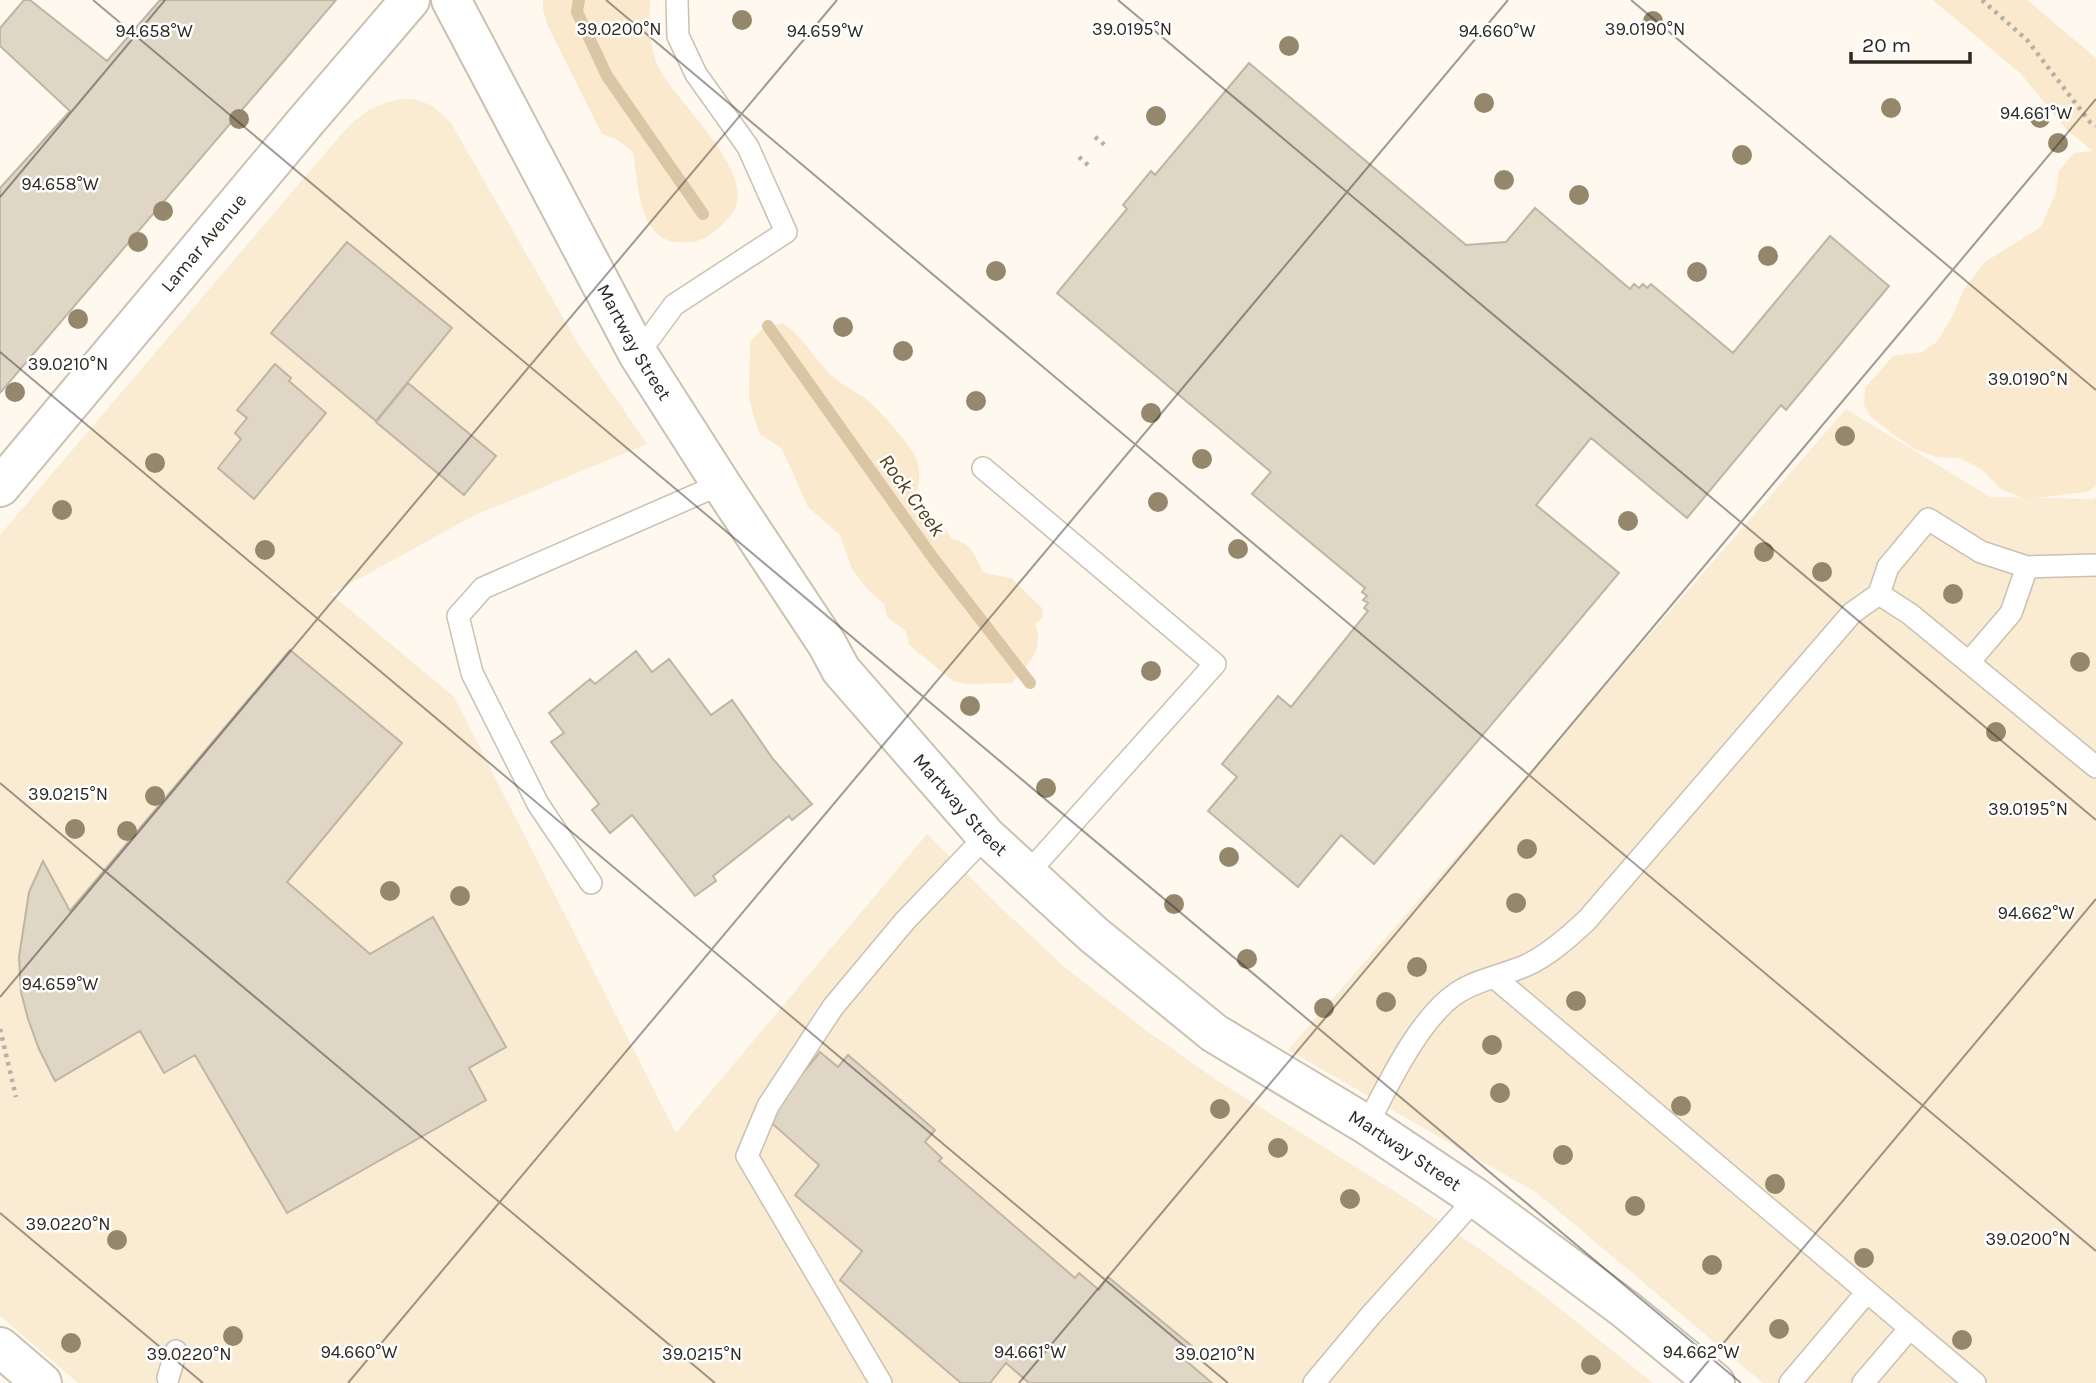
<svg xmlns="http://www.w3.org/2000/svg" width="2096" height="1383" viewBox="0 0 2096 1383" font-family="Karla,sans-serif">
	<rect width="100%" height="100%" fill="#fef8ee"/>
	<!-- built -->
	<path fill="#faebd3" d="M400,99H414L433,106L451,123L577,342L647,444L475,515L331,594L454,697L676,1133L927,834L1001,908L1068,970L1143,1028L1218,1081L1402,1196L1488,1255L1543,1295L1653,1383H78L0,1316V535L338,138L354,121L369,110L384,103Z
		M1846,409L1990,497L2093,499L2096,497V1383H1763L1537,1193L1288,1050Z"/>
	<!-- green -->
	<path fill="#fae9cc" d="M543,0H650C649,21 649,43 657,64C673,100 750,164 736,206C733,217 712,235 702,239C694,243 685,243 676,242C638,238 638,180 633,152L618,140L602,134L547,24L543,9Z
		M1933,0H2027L2096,58V486L2087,492L2025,499L2001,489L1981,469L1959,458L1936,457L1915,449L1893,434L1870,416L1864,405L1865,388L1893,356L1922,352L1937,342L1954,313L1964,289L1985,262L2041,227L2056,192L2059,171L2074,153L2093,151L2067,130L2021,74Z
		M783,323C804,338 813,357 831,375C841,385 855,391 867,400C879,410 910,444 916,458C921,470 920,484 915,495C924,512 941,520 952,539C973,543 974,557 984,573L1011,578L1042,608L1043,617L1035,624C1045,651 1028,663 1012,683L966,684L953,681L909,645L906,631L887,617L884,604L868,590L852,569L840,535L808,507L782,449L760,434L753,414L749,396L750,342L761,330Z"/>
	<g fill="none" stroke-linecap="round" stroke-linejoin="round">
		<!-- stream -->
		<path stroke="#dac6a4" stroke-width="12" d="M579,0L577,12L607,76L703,214
			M768,326L933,558L1030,683"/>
	</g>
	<!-- building -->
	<path fill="#e0d6c5" stroke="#bfb5a5" stroke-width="2" d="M24,0H30L107,61L160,0H336L0,393V188L70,111L0,46V28Z
		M1249,63L1466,245L1506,242L1535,208L1630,289L1634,284L1639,288L1643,284L1647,288L1651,284L1733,353L1830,236L1889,286L1786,410L1781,405L1687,518L1591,438L1536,505L1619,573L1374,864L1341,835L1298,887L1208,811L1237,777L1222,764L1278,696L1291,707L1368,611L1364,608L1368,603L1363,600L1367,596L1362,592L1365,588L1252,494L1271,472L1057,293L1127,209L1123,205L1151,171L1155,175Z
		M347,242L452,328L376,421L271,333Z
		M275,364L291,378L289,381L326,413L254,499L218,468L241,439L235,433L247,418L237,410Z
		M408,383L496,456L464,495L376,422Z
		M290,650L402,743L287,882L370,954L433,917L506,1047L469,1068L486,1100L287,1213L195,1055L164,1073L140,1031L55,1081L39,1049L28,1019L21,992L19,957L29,892L43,861L70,911Z
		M636,651L652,672L669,659L711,715L732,700L773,759L812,804L792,820L789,816L713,876L716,881L695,896L632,815L610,833L592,810L599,804L551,742L564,733L549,713L590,679L595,684Z
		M820,1052L838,1067L848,1055L935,1130L925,1142L942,1158L939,1161L1075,1278L1079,1273L1099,1290L1108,1277L1193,1347L1184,1359L1212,1383H1029L1006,1363L990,1383H961L840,1280L862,1251L795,1195L819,1165L766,1118Z"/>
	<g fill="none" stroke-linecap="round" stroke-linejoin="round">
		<!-- lane casing -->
		<g stroke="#cbc1b1" stroke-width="24">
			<path id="lane" d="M638,354L674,305L786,232L748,147L696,74L678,36L677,0
				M983,468L1215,664L1027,874
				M1879,594L1888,567L1928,519L1981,552L2027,567L2096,565
				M1969,662L2011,613L2027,567
				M591,883L538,804L472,673L458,616L483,588L721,484
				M1494,977L1975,1383
				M1367,1125C1388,1085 1419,1018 1457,993C1478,979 1505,975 1527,965C1549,955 1570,936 1587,920L1852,613L1879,594L1910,614L2096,767
				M168,1378L176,1351
				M881,1383L747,1156L768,1106L833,1007L904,922L986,836
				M1314,1383L1371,1315L1476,1198
				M1790,1383L1867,1292
				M1863,1383L1910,1328"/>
		</g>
		<!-- secondary casing -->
		<g stroke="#cbc1b1" stroke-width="42">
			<g id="secondary">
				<path id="s1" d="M451,0L638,354L721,484L827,644L841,670L986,836L1094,935L1214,1033L1367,1125L1476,1198L1625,1309L1715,1383"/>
				<path id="s2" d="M0,487L307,120L410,0"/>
				<path d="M0,1347L42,1383"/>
			</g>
		</g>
		<!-- path -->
		<path stroke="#b6b0a8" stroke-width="4.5" stroke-dasharray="3.5 5" stroke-linecap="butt" d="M1982,0L2027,40L2090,122L2096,126
			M1095,137L1106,146
			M1079,157L1089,166
			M0,1029L16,1097"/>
		<!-- lane -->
		<use href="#lane" stroke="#fff" stroke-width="21"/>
		<!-- secondary -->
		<use href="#secondary" stroke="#fff" stroke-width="38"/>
	</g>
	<!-- trees -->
	<g fill="#95876b">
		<circle cx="742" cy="20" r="10"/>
		<circle cx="1653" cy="21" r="10"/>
		<circle cx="1289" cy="46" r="10"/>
		<circle cx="1484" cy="103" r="10"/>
		<circle cx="1891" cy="108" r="10"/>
		<circle cx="1156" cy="116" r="10"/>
		<circle cx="2040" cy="118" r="10"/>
		<circle cx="239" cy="119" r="10"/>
		<circle cx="2058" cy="143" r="10"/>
		<circle cx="1742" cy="155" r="10"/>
		<circle cx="1504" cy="180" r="10"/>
		<circle cx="1579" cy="195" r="10"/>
		<circle cx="163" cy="211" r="10"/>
		<circle cx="138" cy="242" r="10"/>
		<circle cx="1768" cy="256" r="10"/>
		<circle cx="996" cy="271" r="10"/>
		<circle cx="1697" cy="272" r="10"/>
		<circle cx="78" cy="319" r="10"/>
		<circle cx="843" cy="327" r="10"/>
		<circle cx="903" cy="351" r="10"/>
		<circle cx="15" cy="392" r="10"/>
		<circle cx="976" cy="401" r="10"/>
		<circle cx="1151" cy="413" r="10"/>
		<circle cx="1845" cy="436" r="10"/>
		<circle cx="1202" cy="459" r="10"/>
		<circle cx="155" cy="463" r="10"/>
		<circle cx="1158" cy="502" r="10"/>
		<circle cx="62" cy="510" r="10"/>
		<circle cx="1628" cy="521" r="10"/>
		<circle cx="1238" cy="549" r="10"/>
		<circle cx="265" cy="550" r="10"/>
		<circle cx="1764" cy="552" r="10"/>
		<circle cx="1822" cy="572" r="10"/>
		<circle cx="1953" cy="594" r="10"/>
		<circle cx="2080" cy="662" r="10"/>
		<circle cx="1151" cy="671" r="10"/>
		<circle cx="970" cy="706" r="10"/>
		<circle cx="1996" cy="732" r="10"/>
		<circle cx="1046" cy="788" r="10"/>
		<circle cx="155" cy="796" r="10"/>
		<circle cx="75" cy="829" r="10"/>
		<circle cx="127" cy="831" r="10"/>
		<circle cx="1527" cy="849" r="10"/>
		<circle cx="1229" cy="857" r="10"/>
		<circle cx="390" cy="891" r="10"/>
		<circle cx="460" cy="896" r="10"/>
		<circle cx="1516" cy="903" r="10"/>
		<circle cx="1174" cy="904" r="10"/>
		<circle cx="1247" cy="959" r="10"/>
		<circle cx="1417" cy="967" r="10"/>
		<circle cx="1576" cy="1001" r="10"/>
		<circle cx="1386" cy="1002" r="10"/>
		<circle cx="1324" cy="1008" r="10"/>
		<circle cx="1492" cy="1045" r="10"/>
		<circle cx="1500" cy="1093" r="10"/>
		<circle cx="1681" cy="1106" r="10"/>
		<circle cx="1220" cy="1109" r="10"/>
		<circle cx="1278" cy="1148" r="10"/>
		<circle cx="1563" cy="1155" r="10"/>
		<circle cx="1775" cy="1184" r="10"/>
		<circle cx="1350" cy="1199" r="10"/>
		<circle cx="1635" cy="1206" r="10"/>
		<circle cx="117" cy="1240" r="10"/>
		<circle cx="1864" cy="1258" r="10"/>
		<circle cx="1712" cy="1265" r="10"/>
		<circle cx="1779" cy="1329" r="10"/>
		<circle cx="233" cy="1336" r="10"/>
		<circle cx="1962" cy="1340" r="10"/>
		<circle cx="71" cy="1343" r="10"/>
		<circle cx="1591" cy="1365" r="10"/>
	</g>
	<!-- ticks -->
	<path fill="none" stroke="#2d2923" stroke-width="2" stroke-opacity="0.45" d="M93,0L1741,1383M606,0L2096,1251M1118,0L2096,820M1631,0L2096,390M0,197L165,0M0,352L1228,1383M0,783L715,1383M0,997L837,0M0,1213L203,1383M348,1383L1508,0M1019,1383L2096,99M1690,1383L2096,899"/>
	<g text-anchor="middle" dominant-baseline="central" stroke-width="5" stroke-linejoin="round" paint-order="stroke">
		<!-- street labels -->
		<g font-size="19" fill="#2d2923" stroke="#fff">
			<text stroke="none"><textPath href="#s2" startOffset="318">Lamar Avenue</textPath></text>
			<text stroke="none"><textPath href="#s1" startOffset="388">Martway Street</textPath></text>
			<text stroke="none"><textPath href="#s1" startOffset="956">Martway Street</textPath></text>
			<text stroke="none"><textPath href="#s1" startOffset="1522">Martway Street</textPath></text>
		</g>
		<!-- water labels -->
		<g font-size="21" font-style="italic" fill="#523c12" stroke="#fff">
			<text transform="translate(912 495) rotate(54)">Rock Creek</text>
		</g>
	</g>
	<g font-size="18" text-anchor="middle" fill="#2d2923" stroke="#fff" stroke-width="5" stroke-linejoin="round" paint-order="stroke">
		<text x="619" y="35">39.0200°N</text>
		<text x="1132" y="35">39.0195°N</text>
		<text x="1645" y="35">39.0190°N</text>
		<text x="154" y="37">94.658°W</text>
		<text x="825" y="37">94.659°W</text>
		<text x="1497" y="37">94.660°W</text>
		<text x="2036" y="119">94.661°W</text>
		<text x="60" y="190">94.658°W</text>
		<text x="68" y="370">39.0210°N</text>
		<text x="2028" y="385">39.0190°N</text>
		<text x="68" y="800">39.0215°N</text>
		<text x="2028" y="815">39.0195°N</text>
		<text x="2036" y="919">94.662°W</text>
		<text x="60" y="990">94.659°W</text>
		<text x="68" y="1230">39.0220°N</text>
		<text x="2028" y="1245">39.0200°N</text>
		<text x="359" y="1358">94.660°W</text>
		<text x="1030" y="1358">94.661°W</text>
		<text x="1701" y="1358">94.662°W</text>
		<text x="189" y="1360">39.0220°N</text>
		<text x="702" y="1360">39.0215°N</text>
		<text x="1215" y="1360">39.0210°N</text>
	</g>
	<!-- scale -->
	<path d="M1851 52v10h119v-10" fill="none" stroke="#2d2923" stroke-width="3.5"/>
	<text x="1862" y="52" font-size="21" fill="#2d2923" stroke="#ffffff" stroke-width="5" paint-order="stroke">20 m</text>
</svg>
